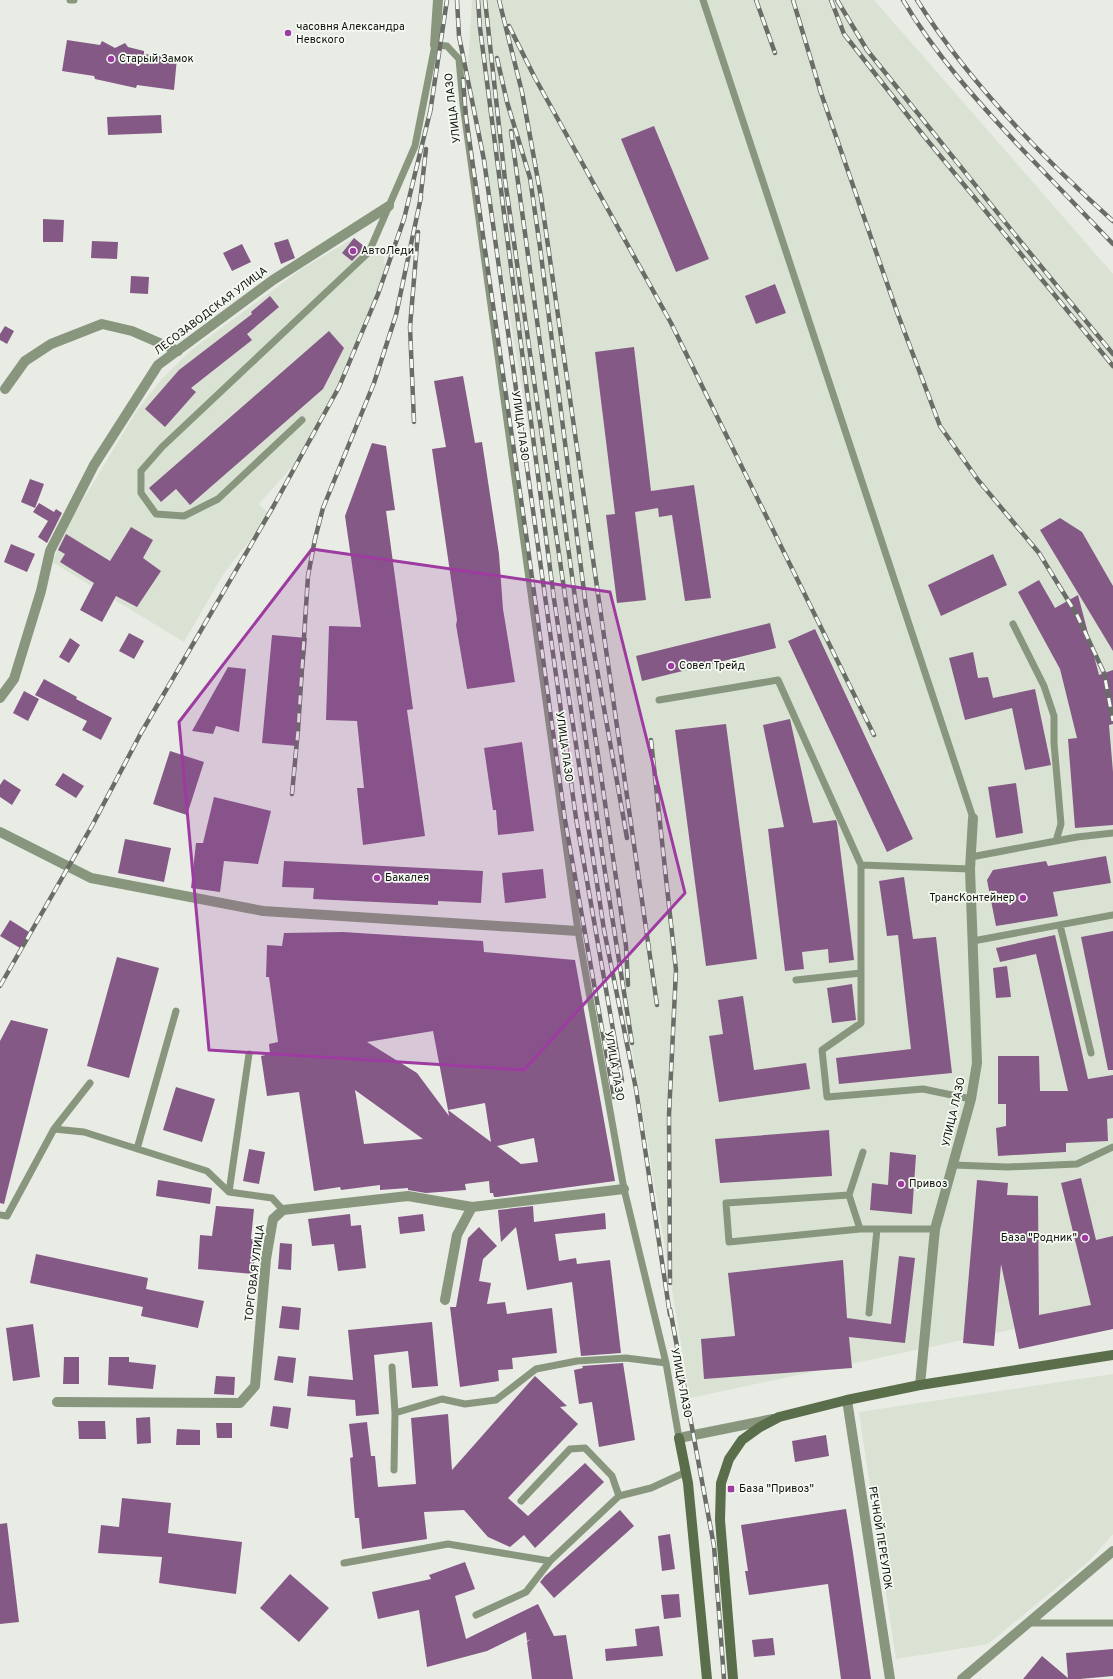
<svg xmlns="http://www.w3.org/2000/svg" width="1113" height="1679" viewBox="0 0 1113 1679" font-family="Overpass,sans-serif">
	<rect width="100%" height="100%" fill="#e8ece5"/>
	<!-- built -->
	<path fill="#dae2d4" d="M472,0H874L1113,274V1308L690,1398L468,65Z
		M354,238L366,247L385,258L383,263L386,264L367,318L316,436L305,452L259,504L270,515L224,573L184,642L52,562L68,525L136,412L160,381L190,351L303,268Z
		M1113,1374V1534L1089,1561L988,1644L896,1659L859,1412Z"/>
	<!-- building -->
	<path fill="#845985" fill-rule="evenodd" d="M67,40L100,45L102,41L115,48L125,43L128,47L144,51V54L177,58L174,90L137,85L136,88L95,79L94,76L62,71Z
		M161,115L162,133L108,135L107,117Z
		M654,126L709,259L676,272L621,139Z
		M43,219L64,220L63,242H43Z
		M354,238L365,247L352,261L342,253Z
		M288,239L295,258L281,264L274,243Z
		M92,241L118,242L117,259L91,258Z
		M242,244L251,262L232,271L223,253Z
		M131,276L149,277L148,294L130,293Z
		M775,284L786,313L756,324L745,296Z
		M270,296L279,307L247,334L252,340L191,388L196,392L165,427L145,409L179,370L252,314L251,312Z
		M5,326L14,331L7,344L0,340V334Z
		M329,331L344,348L323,389L190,505L176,489L161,502L149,488Z
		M634,347L651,491L694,485L711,598L685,601L672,515L659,517L658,508L635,512L646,600L617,603L606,515L615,514L595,352Z
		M463,376L475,443L482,442L499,554L503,609L515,682L467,689L456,625L457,620L432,449L446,447L434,381Z
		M372,443L386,446L395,510L386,511L413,709L407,710L425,836L363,845L357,788H364L357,721L326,720L329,626L361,627L345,516Z
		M30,479L44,484L35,508L21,502Z
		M39,503L54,512L56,509L62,513L47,543L38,537L48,521L33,512Z
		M1060,518L1082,532L1113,586V651L1040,530Z
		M131,527L153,540L143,558L161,571L137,607L116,596L102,622L80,610L94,583L60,562L65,554L58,550L66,534L110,561Z
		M11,544L35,554L27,572L4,562Z
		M993,554L1007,585L941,616L928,585Z
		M1039,580L1055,608L1078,595L1099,675L1113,670V724L1109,725L1113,772V825L1075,828L1068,739L1077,738L1060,669L1018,592Z
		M770,623L776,648L642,681L636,656Z
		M815,629L913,839L887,852L788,641Z
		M129,633L144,641L134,659L119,651Z
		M272,635L307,638L297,746L262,743Z
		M70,638L80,645L69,663L59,657Z
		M973,652L978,678L988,677L993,698L1035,689L1051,765L1025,770L1012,708L965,720L949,658Z
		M228,667L246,669L239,732L216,726L213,734L192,731Z
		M44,679L77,697L76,699L112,718L101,740L82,730L87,721L35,695Z
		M24,691L39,699L28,721L13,713Z
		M790,719L813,823L836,820L837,823L854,960L829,963L828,949L802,952L804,969L785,971L768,829L784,827L763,725Z
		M726,724L757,959L706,966L675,730Z
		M522,742L534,831L498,835L496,810H493L484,748Z
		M170,751L204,762L187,815L153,804Z
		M63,773L84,786L76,798L55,785Z
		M4,779L21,790L12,805L0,797V785Z
		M1016,783L1023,833L996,838L988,787Z
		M214,797L271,811L258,864L224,861L220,892L191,888L196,843H203Z
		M125,839L171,848L164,882L118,873Z
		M1106,856L1111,883L1053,892L1058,916L996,926L987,880L993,870L1046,861L1048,866Z
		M284,861L483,871L481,903L438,901V905L313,899L314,888L282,887Z
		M543,869L546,898L505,903L502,873Z
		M904,877L913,939L936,937L952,1073L839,1084L836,1058L911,1049L898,935L887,936L879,881Z
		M10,920L29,932L20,948L0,936Z
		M1113,931V1070H1108L1081,937Z
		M343,932L483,941L484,952L575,960L615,1181L497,1197H494L493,1193H490L489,1181L465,1184L466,1190L426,1193L408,1190V1188L380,1190V1185L341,1190L340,1187L314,1191L299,1092L267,1096L261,1056L270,1054L269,1044L278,1042L269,977H266L267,945L282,946L284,933ZM433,1031L448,1110L485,1103L491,1142L448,1110L449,1116L417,1073L367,1042ZM355,1090L423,1139L364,1144ZM534,1138L538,1162L521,1164L497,1146Z
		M1055,935L1088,1079L1113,1075V1118L1107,1119L1108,1141L1066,1143V1152L998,1156L996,1128L1006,1126V1104H998V1056H1039L1040,1091H1068L1036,954L1000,962L996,948Z
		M117,957L159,968L129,1078L87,1066Z
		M1007,966L1011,997L996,998L993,968Z
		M852,984L856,1020L832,1023L827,988Z
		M743,996L754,1070L806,1063L810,1089L719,1102L709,1036L723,1034L718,1000Z
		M11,1020L48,1029L4,1204L0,1203V1041Z
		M176,1087L215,1099L202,1142L163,1130Z
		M829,1130L832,1176L720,1183L715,1139Z
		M249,1149L265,1152L259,1184L243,1181Z
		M890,1152L916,1155L912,1214L870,1210L872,1183L888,1185Z
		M1081,1178L1096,1240L1113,1236V1329L1019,1349L1001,1264L994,1346L963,1343L977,1180L1008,1183L1007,1195L1038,1196L1039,1315L1091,1305L1061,1183Z
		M158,1180L212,1188L210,1204L156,1196Z
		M216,1206L254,1209L251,1239L256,1240L253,1274L198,1269L200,1235L212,1236Z
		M533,1206L534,1222L605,1213L606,1229L555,1234L559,1261L576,1258L577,1264L610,1260L621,1353L581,1356L572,1282L527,1290L516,1227L501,1242L498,1210Z
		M350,1214L351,1226L361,1225L366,1268L338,1271L334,1244L312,1246L308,1219Z
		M423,1214L425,1231L400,1234L398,1217Z
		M479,1227L497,1246L483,1259L479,1281L491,1283L487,1304L505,1302L507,1314L552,1308L557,1353L512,1358L513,1369L498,1370L499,1381L460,1387L450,1307H456L468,1238Z
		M280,1243L292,1244L291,1270L278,1269Z
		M36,1254L148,1278L146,1289L204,1301L198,1328L141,1316L143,1307L30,1283Z
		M899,1256L915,1258L905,1343L849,1337L852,1368L704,1379L701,1339L735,1336L728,1273L843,1260L847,1318L891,1324Z
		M282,1306L301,1308L299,1330L279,1328Z
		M432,1322L438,1386L412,1388L408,1351L374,1355L379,1414L356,1416L355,1400L307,1396L309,1376L353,1380L348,1330Z
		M33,1324L40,1377L13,1381L6,1328Z
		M278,1356L296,1358L293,1383L274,1380Z
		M64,1357H79V1384H63Z
		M109,1357H129V1362L156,1365L153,1389L108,1385Z
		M623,1363L635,1440L599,1447L592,1402L579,1404L574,1370L583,1368L582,1366Z
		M216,1376L235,1377L234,1395L214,1394Z
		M535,1376L567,1406L560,1407L578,1424L508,1498L528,1516L585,1463L604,1482L535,1548L524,1535L510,1547L488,1537L464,1510L424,1512L427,1539L362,1549L359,1518H355L350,1458L353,1457L349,1424L367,1422L371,1456H375L378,1487L416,1484L411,1418L448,1414L452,1470Z
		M273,1406L291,1408L288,1429L270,1426Z
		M150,1417L151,1443L137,1444L136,1418Z
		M78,1421H105L106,1439H79Z
		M216,1423H232V1438H217Z
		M177,1429L200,1430V1445H176Z
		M826,1435L829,1456L795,1462L792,1441Z
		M122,1498L171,1503L168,1533L242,1542L236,1594L159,1583L162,1557L98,1553L101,1525L119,1527Z
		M846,1509L853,1553L871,1679H841L828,1584L749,1595L745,1571H748L741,1525Z
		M620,1510L634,1526L554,1598L540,1582L545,1576Z
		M7,1523L19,1622L0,1624V1524Z
		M670,1534L675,1569L662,1571L658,1536Z
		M465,1562L475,1589L455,1596L466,1639L538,1604L554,1636L566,1635L573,1679H532L527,1642L531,1639L527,1641L526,1632L487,1651L427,1667L419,1610L378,1619L372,1592L431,1579L429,1575Z
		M290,1574L329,1608L299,1642L260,1608Z
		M679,1594L681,1617L664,1619L661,1595Z
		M659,1626L663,1656L606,1661L605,1649L637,1646L635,1629Z
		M773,1638L775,1655L754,1657L752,1640Z
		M1113,1649V1676L1080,1679H1023L1042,1656L1068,1678L1066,1653Z"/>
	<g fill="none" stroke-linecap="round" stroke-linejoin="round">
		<!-- service -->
		<path stroke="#89967e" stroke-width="7" d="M70,0H74
			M703,0L973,818
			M302,420L218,499L184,516L156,514L141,493V471L162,447L369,252L415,146L435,45L447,46L459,59L463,104L578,931L624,1189L666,1363L679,1438
			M1013,624L1044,686L1054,716V743L1061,824L1056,841
			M659,700L778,680L861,865
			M971,857L1077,837L1113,833
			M970,869L861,865V1023L822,1050L827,1097L923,1089L971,1099
			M1060,925L1091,1053
			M973,941L1113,915
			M796,980L861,973
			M54,1129L90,1083
			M137,1149L176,1011
			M953,1165L1008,1167L1077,1164L1113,1147
			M229,1192L249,1054
			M849,1195L863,1152
			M0,1215L7,1216L54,1129L84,1132L207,1171L229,1192L272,1198L283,1210
			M860,1229L849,1195L726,1203L729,1242L860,1229H935
			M869,1313L877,1229
			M392,1367L395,1413
			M394,1470L395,1413L442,1399L465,1404L496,1400L536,1369L577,1361L626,1358L666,1363
			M521,1501L570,1449L585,1448L612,1476L619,1496
			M344,1563L448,1544L550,1561
			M476,1615L526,1592L550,1561L619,1496L651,1488L686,1472
			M1029,1623H1113"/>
		<!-- minor -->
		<path stroke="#89967e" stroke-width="10" d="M435,45L438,0
			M5,389L25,361L51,344L102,324L132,331L178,351
			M0,698L14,679L41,591L50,551L94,465L158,365L273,280L389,206
			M0,832L91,878L263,911L578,931
			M445,1300L457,1235L472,1207
			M920,1385L935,1229L971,1099L977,1063L970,869L973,818
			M847,1400L890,1679
			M57,1402L240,1403L255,1386L266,1259L273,1219L283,1210L408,1196L472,1207L624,1189
			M962,1679L1113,1551"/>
		<!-- tertiary -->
		<path stroke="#89967e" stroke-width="10" d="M679,1438L773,1419"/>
		<!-- secondary -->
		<path stroke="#5b6e4b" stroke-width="10" d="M679,1438L688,1483L707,1679
			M733,1679L720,1520L721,1483L729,1459L742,1440L760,1427L779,1417L847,1400L920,1385L1113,1355"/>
		<!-- rail casing -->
		<g stroke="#6a6c68" stroke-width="4.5">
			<path id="rail" d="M457,0L459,36L484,160L576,818L622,1081
				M478,0L480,28L554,599L604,930L636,1089L670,1315
				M485,0L505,180L603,859L632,1043
				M499,0L522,92L541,197L657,1005
				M756,0L775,53
				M793,0L821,93L858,200L897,312L940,426L978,480L1039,553L1077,615L1104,673L1113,721
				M831,0L844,34L923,135L1113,366
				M837,0L867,50L1021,242L1113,354
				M903,0C935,54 977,101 1020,147C1051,179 1082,212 1113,244
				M917,0C967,80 1043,158 1113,221
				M509,26L535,78L671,323L874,735
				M497,58L507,102L530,178L540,247L586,607L627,838
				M463,79L466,118L527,541L565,820L614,1097
				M430,113L447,0
				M511,131L576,605L626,946L628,985
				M420,202L426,149
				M414,422L410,327L418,232
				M651,740L676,970L669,1115L670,1283
				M292,794L298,730L308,576L315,539L323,508L374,383L396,315L421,197
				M0,986L93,824L141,733L273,507L339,387L378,294L404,219L431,108
				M670,1309L714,1546L724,1679"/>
		</g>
		<!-- rail -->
		<use href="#rail" stroke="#f5faf2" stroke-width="3" stroke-dasharray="9" stroke-linecap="butt"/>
	</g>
	<!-- marked area -->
	<path fill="#9d3ba1" fill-opacity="0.2" stroke="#9d3ba1" stroke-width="3" stroke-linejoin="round" d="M312,549L610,592L685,893L524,1070L209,1050L179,722Z"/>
	<!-- markers -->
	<g fill="#9d3ba1" stroke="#f5faf2" stroke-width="1.5">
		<circle cx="288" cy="33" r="4"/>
		<circle cx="111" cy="59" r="4"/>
		<circle cx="353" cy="251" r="4"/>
		<circle cx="671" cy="666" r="4"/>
		<circle cx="377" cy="878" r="4"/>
		<circle cx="1023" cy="898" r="4"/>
		<circle cx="901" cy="1184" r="4"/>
		<circle cx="1085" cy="1238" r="4"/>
		<rect x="727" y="1485" width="8" height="8" rx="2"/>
	</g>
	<g text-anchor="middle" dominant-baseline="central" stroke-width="3.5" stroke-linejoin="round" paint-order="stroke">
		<!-- poi labels -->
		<g font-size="11" fill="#0e0f0d" stroke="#f5faf2" text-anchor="start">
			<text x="296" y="27">часовня Александра<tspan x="296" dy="13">Невского</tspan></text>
			<text x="119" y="59">Старый Замок</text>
			<text x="361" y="251">АвтоЛеди</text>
			<text x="679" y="666">Совел Трейд</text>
			<text x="385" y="878">Бакалея</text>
			<text x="1015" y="898" text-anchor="end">ТрансКонтейнер</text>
			<text x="909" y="1184">Привоз</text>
			<text x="1077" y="1238" text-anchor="end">База "Родник"</text>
			<text x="739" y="1489">База "Привоз"</text>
		</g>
		<!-- street labels -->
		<g font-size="11" fill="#0e0f0d" stroke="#f5faf2">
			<text transform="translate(453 108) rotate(-97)">УЛИЦА ЛАЗО</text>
			<text transform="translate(211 311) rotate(-37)">ЛЕСОЗАВОДСКАЯ УЛИЦА</text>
			<text transform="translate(520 426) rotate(82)">УЛИЦА ЛАЗО</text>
			<text transform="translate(564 747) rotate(82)">УЛИЦА ЛАЗО</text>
			<text transform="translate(614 1066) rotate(80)">УЛИЦА ЛАЗО</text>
			<text transform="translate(954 1112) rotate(-77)">УЛИЦА ЛАЗО</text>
			<text transform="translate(255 1273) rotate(-83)">ТОРГОВАЯ УЛИЦА</text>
			<text transform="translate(681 1383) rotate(79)">УЛИЦА ЛАЗО</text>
			<text transform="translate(880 1538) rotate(81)">РЕЧНОЙ ПЕРЕУЛОК</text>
		</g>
	</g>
</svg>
